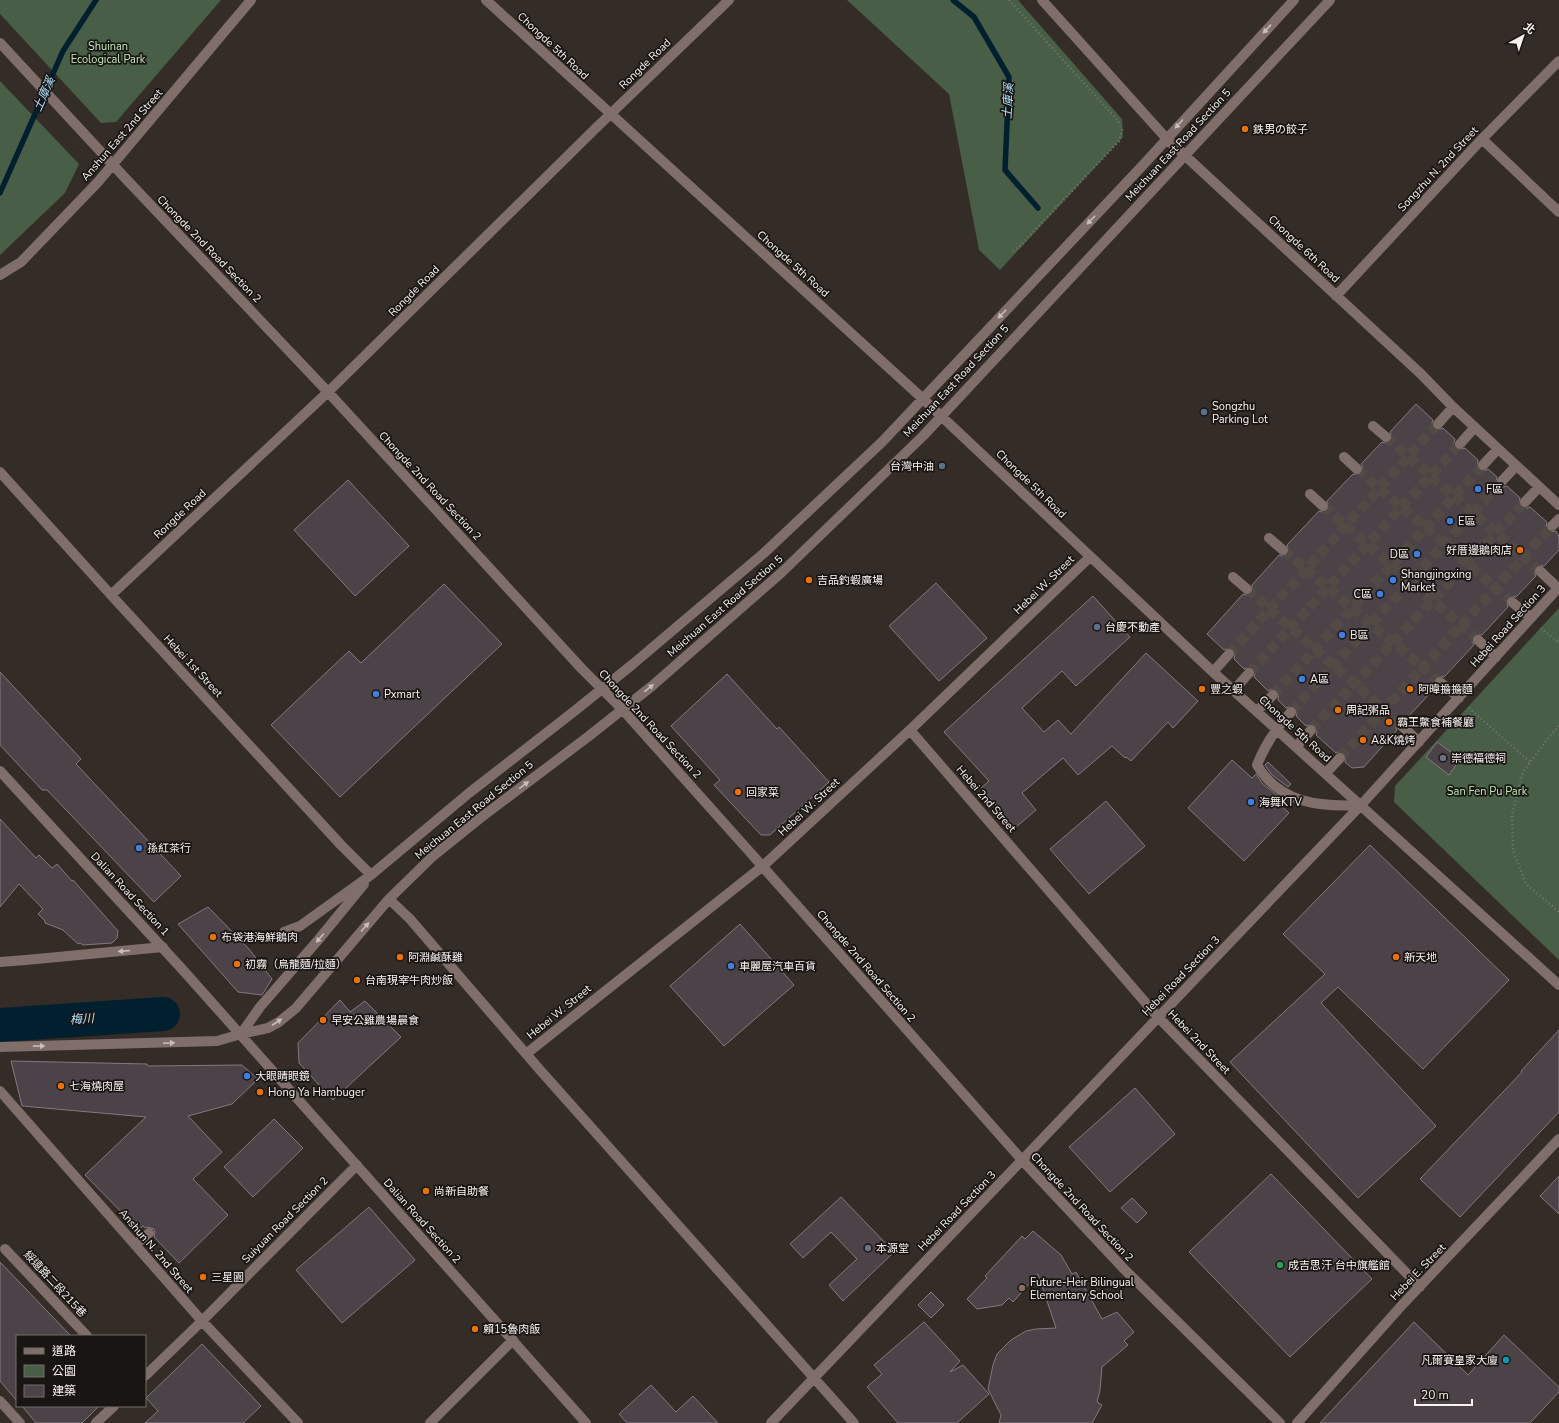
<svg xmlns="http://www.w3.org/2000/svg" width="1559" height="1423" viewBox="0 0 1559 1423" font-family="'Nunito Sans','Noto Sans TC','Noto Sans JP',sans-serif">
	<rect width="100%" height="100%" fill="#342c27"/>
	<!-- green -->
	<path fill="#485e46" d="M0,0H221L116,122L101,123L0,14Z
		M847,0H1018L1122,119L1123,137L1000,270L979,250L949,94Z
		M0,81L79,164L65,193L0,255Z
		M1559,608V960L1394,802L1395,786Z"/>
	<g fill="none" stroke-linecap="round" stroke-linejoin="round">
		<!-- stream -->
		<path stroke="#001f2f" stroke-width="5.5" d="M953,0L974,17L1009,77L1005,170L1038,208
			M0,193L63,51L96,0"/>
		<!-- river -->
		<path stroke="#001f2f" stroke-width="34" d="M0,1025L163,1014"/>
	</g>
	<!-- building -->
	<path fill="#4c4349" stroke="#83797f" d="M1416,404L1433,420L1432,423L1433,429L1437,430L1443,428L1455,439L1454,443L1455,449L1459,450L1465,448L1478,460L1477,466L1479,470L1484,471L1488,469L1497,477L1496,483L1498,486L1504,487L1507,486L1520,498L1519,504L1521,507L1527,508L1530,507L1547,522L1546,527L1548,531L1551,532L1556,531L1559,537V550L1544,566L1539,565L1535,567L1534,572L1536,576L1516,597L1513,596L1507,598L1506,601L1508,607L1482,635L1477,634L1473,636L1472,641L1474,645L1444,677L1441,676L1435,678L1434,681L1436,687L1405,720L1400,719L1396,721L1395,726L1397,730L1364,767L1352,768L1345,762L1346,756L1344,753L1338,752L1336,753L1316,735L1317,731L1316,725L1312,724L1306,726L1296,716L1297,713L1296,707L1292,706L1286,708L1278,700L1279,694L1277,690L1272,689L1268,691L1254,677L1255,674L1254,668L1250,667L1244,669L1234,659L1235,655L1234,649L1230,648L1224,650L1207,634L1243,594L1246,595L1252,593L1253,590L1252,585L1279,555L1282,556L1288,554L1289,551L1287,545L1319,511L1322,512L1327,511L1329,507L1327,501L1353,474L1359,475L1362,473L1363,467L1361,464L1382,442L1385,443L1391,441L1392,438L1390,432Z
		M348,480L409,546L355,596L294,530Z
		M936,583L987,638L939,681L889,626Z
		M444,584L502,644L340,797L271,725L349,651L361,663Z
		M1093,596L1130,637L1076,686L1062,671L1022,708L1044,732L1058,720L1071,734L1146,653L1198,701L1173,728L1168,722L1131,761L1126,757L1125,758L1112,746L1078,775L1063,758L1022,793L1036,810L1014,829L998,811L1000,810L981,788L989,781L944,732Z
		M0,672L81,759L76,764L181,876L154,902L47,790H42L0,745Z
		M727,674L777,729L779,727L829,782L770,835H761L714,785L720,780L671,726Z
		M1437,742L1460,759L1449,775L1426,757Z
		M1232,760L1252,778L1256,774L1262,783L1279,797L1275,800L1289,813L1244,861L1188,808Z
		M1268,762L1291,784L1288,787L1271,774L1265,765Z
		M1106,801L1145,846L1089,894L1050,849Z
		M0,819L36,858L39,855L52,868L57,864L72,881L73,880L118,931L117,938L112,943L83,945L80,943L78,944L63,930L45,923V921L38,914L43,909L19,884L0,907Z
		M1370,845L1509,980L1423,1069L1338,987L1321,1003L1436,1126L1358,1198L1230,1062L1325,974L1283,934Z
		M208,907L249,949L272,979L262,995L238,992L178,924Z
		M740,924L794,985L724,1046L670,986Z
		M340,1000L350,1012L365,1001L401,1037L333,1100L299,1063L298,1043Z
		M1559,1030V1112L1460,1217L1420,1179L1522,1072L1521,1071Z
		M11,1061L147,1064L148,1066L242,1065L258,1079L232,1104L188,1116L222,1152L193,1179L228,1215L179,1263L154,1237L155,1232L154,1229L148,1227L145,1228L143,1226L139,1230L85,1175L146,1117L22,1106Z
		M1135,1088L1175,1134L1110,1192L1069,1147Z
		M274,1119L303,1148L253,1197L224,1167Z
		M1271,1174L1372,1279L1290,1357L1189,1252Z
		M1559,1176V1214L1540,1196Z
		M841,1197L894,1252L843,1301L829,1285L857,1259L831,1232L803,1258L790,1244Z
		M1132,1198L1147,1213L1137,1223L1121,1208Z
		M369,1207L415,1260L342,1323L296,1270Z
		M1033,1231L1061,1255L1072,1274L1076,1272L1102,1319L1117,1312L1134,1332L1124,1341L1128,1345L1102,1367L1100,1390L1097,1402L1102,1405L1092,1423H999L1001,1415L988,1389L993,1365L997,1354L1011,1340L1026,1331L1036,1329L1056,1328L1038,1274L1013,1302L1009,1298L1002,1305L977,1309L967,1299L987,1278L985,1276L1022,1236L1025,1239Z
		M0,1262L71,1336H17V1401L0,1381Z
		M931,1292L944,1305L931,1318L918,1305Z
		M924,1322L960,1361L950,1372L963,1365L989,1394L957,1423H898L867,1387L882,1374L874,1365Z
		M1414,1322L1468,1375L1504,1335L1559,1387V1392L1530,1423H1320Z
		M202,1344L261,1406L243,1423H145L158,1411L146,1398Z
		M651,1385L676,1412L693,1396L718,1423H627L619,1414Z
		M22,1406H99L82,1423H36Z"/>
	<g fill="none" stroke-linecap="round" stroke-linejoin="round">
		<!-- minor-tunnel -->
		<path stroke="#524a45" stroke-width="10" stroke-dasharray="10 5" stroke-linecap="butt" d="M1386,437L1540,571
			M1357,469L1512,602
			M1323,506L1478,640
			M1283,550L1440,682
			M1247,589L1401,725
			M1229,654L1438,424
			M1249,673L1460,444
			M1273,695L1483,465
			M1291,712L1502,481
			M1311,730L1525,502
			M1340,758L1552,526"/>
		<!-- path -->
		<path stroke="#7c7571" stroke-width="2.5" stroke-dasharray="1 3" stroke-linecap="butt" d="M1009,0L1118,121L1122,130L1119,141L1021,245L1013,251
			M1541,628L1559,643
			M1469,708L1530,762
			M1559,726L1549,737L1523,772L1512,815L1513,850L1526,884L1559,912"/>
		<!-- minor -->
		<path stroke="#7f6e6a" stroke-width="10" d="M486,0L922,398L1213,672L1559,985
			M1042,0L1166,138L1421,374L1453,407L1559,505
			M0,43L127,180L328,392L582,669L622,709L748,850L1022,1160L1124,1269L1280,1423
			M1482,139L1559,212
			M0,275L21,262L98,182L251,0
			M1336,296L1482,139L1559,61
			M1438,424L1453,407
			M1373,426L1386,437
			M1460,444L1475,427
			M1344,457L1357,469
			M1483,465L1498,449
			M0,472L111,595L341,845L371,875
			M1502,481L1516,466
			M1310,494L1323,506
			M1525,502L1539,487
			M1552,526L1559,519
			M1269,538L1283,550
			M1540,571L1558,588
			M1233,577L1247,589
			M111,595L328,392L598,126L729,0
			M1512,602L1531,618
			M1478,640L1496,657
			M1213,672L1229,654
			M1440,682L1459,698
			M1234,690L1249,673
			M1257,711L1273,695
			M1291,712C1276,728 1265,745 1257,765C1280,804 1321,807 1361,805
			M1401,725L1419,742
			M910,730L1158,1017L1420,1287
			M1297,746L1311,730
			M0,771L182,969L586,1423
			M1326,773L1340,758
			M389,899L410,919L540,1070L854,1423
			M284,932L300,926L371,875L469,793L572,713L633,664L764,553L882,442L1144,164L1294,0
			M0,962L26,960L163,947
			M241,1034L260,1007L319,939L364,884
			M0,1047L217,1041L241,1034L268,1028L279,1022L296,1008L389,899L433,856L479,819L589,736L652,686L781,573L923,436L1330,0
			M526,1054L763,866L910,730L1090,557
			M0,1091L202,1321L298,1423
			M135,1245L149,1233
			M5,1249L87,1336
			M145,1376L202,1321L357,1165
			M0,1401L20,1423
			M96,1423L114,1406
			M430,1423L513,1340
			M771,1423L1361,805L1559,587
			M1297,1423L1403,1304L1559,1139"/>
	</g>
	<!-- one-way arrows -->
	<defs><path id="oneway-solid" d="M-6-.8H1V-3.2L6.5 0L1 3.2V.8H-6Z"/></defs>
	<g fill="#c8beba">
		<use href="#oneway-solid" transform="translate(1267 29) rotate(133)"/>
		<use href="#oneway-solid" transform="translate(1179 124) rotate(132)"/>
		<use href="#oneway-solid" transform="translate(1091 220) rotate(134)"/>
		<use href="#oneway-solid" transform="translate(1002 314) rotate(134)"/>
		<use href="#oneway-solid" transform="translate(649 688) rotate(-39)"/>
		<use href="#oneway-solid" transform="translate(524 785) rotate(-37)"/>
		<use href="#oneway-solid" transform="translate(365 927) rotate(-49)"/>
		<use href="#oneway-solid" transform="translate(320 938) rotate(130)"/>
		<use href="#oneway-solid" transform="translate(124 951) rotate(175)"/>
		<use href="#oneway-solid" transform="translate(277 1022) rotate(-33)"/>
		<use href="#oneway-solid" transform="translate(169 1043) rotate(-2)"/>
		<use href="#oneway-solid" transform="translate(39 1046) rotate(-1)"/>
	</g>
	<!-- markers -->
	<g fill="#e8710a" stroke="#191513" stroke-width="1.5">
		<circle cx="1245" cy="129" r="4"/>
		<circle cx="1520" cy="550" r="4"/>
		<circle cx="809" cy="580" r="4"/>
		<circle cx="1202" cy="689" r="4"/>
		<circle cx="1410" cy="689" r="4"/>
		<circle cx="1338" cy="710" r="4"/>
		<circle cx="1389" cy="722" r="4"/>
		<circle cx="1363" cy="740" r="4"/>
		<circle cx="738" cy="792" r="4"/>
		<circle cx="213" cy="937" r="4"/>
		<circle cx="400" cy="957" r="4"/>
		<circle cx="1396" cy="957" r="4"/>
		<circle cx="237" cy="964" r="4"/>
		<circle cx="357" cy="980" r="4"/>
		<circle cx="323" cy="1020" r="4"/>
		<circle cx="61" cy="1086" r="4"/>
		<circle cx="260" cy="1092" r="4"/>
		<circle cx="426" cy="1191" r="4"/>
		<circle cx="203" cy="1277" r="4"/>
		<circle cx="475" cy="1329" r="4"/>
	</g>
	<g fill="#5c6f8a" stroke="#191513" stroke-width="1.5">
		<circle cx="1204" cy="412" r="4"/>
		<circle cx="942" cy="466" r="4"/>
		<circle cx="1097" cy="627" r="4"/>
	</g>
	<g fill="#3f7fe0" stroke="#191513" stroke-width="1.5">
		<circle cx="1478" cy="489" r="4"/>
		<circle cx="1450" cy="521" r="4"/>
		<circle cx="1417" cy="554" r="4"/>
		<circle cx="1393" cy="580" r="4"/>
		<circle cx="1380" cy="594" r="4"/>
		<circle cx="1342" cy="635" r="4"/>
		<circle cx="1302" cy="679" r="4"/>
		<circle cx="376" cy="694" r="4"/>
		<circle cx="1251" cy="802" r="4"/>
		<circle cx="139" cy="848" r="4"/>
		<circle cx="731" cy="966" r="4"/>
		<circle cx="247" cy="1076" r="4"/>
	</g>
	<g fill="#6b7280" stroke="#191513" stroke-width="1.5">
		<circle cx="1443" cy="758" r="4"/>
		<circle cx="868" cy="1248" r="4"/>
	</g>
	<circle fill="#2e9e5b" stroke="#191513" stroke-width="1.5" cx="1280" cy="1265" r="4"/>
	<circle fill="#8d6e63" stroke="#191513" stroke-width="1.5" cx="1022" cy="1288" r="4"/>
	<circle fill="#0f9aa8" stroke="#191513" stroke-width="1.5" cx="1506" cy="1360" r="4"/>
	<g text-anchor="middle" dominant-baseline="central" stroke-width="3.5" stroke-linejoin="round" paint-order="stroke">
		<!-- park labels -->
		<g font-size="11" fill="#bfeab9" stroke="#191513">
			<text x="108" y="46">Shuinan<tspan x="108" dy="13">Ecological Park</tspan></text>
			<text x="1487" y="791">San Fen Pu Park</text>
		</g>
		<!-- street labels -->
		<g font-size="11" fill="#f9f3f0" stroke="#191513">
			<text transform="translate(553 46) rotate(43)">Chongde 5th Road</text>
			<text transform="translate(645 64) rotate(-44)">Rongde Road</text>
			<text transform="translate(122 135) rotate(-49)">Anshun East 2nd Street</text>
			<text transform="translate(1178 145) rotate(-47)">Meichuan East Road Section 5</text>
			<text transform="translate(1438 169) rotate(-47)">Songzhu N. 2nd Street</text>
			<text transform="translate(209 249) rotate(46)">Chongde 2nd Road Section 2</text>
			<text transform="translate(1304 249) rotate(43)">Chongde 6th Road</text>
			<text transform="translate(793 264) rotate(42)">Chongde 5th Road</text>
			<text transform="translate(414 291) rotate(-45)">Rongde Road</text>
			<text transform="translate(956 381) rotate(-47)">Meichuan East Road Section 5</text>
			<text transform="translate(1031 484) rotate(44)">Chongde 5th Road</text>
			<text transform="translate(430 486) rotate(47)">Chongde 2nd Road Section 2</text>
			<text transform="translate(180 514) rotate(-43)">Rongde Road</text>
			<text transform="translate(1044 585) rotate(-44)">Hebei W. Street</text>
			<text transform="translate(725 606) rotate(-41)">Meichuan East Road Section 5</text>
			<text transform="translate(1508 626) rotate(-48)">Hebei Road Section 3</text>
			<text transform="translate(193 666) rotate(47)">Hebei 1st Street</text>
			<text transform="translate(650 724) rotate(47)">Chongde 2nd Road Section 2</text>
			<text transform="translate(1295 729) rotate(42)">Chongde 5th Road</text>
			<text transform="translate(986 799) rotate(49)">Hebei 2nd Street</text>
			<text transform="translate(809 807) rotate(-43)">Hebei W. Street</text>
			<text transform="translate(474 810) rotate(-39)">Meichuan East Road Section 5</text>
			<text transform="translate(130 894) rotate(47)">Dalian Road Section 1</text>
			<text transform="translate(866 966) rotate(49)">Chongde 2nd Road Section 2</text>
			<text transform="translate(1181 976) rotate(-46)">Hebei Road Section 3</text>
			<text transform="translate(559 1012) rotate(-39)">Hebei W. Street</text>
			<text transform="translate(1199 1042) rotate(46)">Hebei 2nd Street</text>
			<text transform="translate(1082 1207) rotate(47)">Chongde 2nd Road Section 2</text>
			<text transform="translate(957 1211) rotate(-46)">Hebei Road Section 3</text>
			<text transform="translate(285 1220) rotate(-45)">Suiyuan Road Section 2</text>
			<text transform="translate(422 1221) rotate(48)">Dalian Road Section 2</text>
			<text transform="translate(156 1251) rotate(49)">Anshun N. 2nd Street</text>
			<text transform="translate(1418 1272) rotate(-46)">Hebei E. Street</text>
			<text transform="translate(55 1284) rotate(47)">綏遠路二段215巷</text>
		</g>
		<!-- poi labels -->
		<g font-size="11" fill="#f9f3f0" stroke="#191513" text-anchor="start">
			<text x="1253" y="129">鉄男の餃子</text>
			<text x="1212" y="406">Songzhu<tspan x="1212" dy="13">Parking Lot</tspan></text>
			<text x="934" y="466" text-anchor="end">台灣中油</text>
			<text x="1486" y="489">F區</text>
			<text x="1458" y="521">E區</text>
			<text x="1512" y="550" text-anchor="end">好厝邊鵝肉店</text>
			<text x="1409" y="554" text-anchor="end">D區</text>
			<text x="1401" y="574">Shangjingxing<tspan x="1401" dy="13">Market</tspan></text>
			<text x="817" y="580">吉品釣蝦廣場</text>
			<text x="1372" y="594" text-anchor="end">C區</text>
			<text x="1105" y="627">台慶不動產</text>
			<text x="1350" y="635">B區</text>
			<text x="1310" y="679">A區</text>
			<text x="1210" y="689">豐之蝦</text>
			<text x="1418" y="689">阿暐擔擔麵</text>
			<text x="384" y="694">Pxmart</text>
			<text x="1346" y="710">周記粥品</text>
			<text x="1397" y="722">霸王鱉食補餐廳</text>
			<text x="1371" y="740">A&amp;K燒烤</text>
			<text x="1451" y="758">崇德福德祠</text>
			<text x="746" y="792">回家菜</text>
			<text x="1259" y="802">海舞KTV</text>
			<text x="147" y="848">孫紅茶行</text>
			<text x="221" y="937">布袋港海鮮鵝肉</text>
			<text x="408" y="957">阿淵鹹酥雞</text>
			<text x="1404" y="957">新天地</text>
			<text x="245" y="964">初霧（烏龍麵/拉麵）</text>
			<text x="739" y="966">車麗屋汽車百貨</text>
			<text x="365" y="980">台南現宰牛肉炒飯</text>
			<text x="331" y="1020">早安公雞農場晨食</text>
			<text x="255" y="1076">大眼睛眼鏡</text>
			<text x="69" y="1086">七海燒肉屋</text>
			<text x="268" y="1092">Hong Ya Hambuger</text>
			<text x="434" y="1191">尚新自助餐</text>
			<text x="876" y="1248">本源堂</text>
			<text x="1288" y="1265">成吉思汗 台中旗艦館</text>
			<text x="211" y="1277">三星園</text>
			<text x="1030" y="1282">Future-Heir Bilingual<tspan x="1030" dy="13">Elementary School</tspan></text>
			<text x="483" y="1329">賴15魯肉飯</text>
			<text x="1498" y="1360" text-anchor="end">凡爾賽皇家大廈</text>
		</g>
		<!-- water labels -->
		<g font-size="12" font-style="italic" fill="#b0e1fe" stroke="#191513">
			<text transform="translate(44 94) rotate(-66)">土庫溪</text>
			<text transform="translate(1008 101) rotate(-87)">土庫溪</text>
			<text transform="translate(82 1019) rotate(-4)">梅川</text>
		</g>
	</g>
	<!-- legend -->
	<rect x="16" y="1335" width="130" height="72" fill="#191513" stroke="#736e6b"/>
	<rect x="24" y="1348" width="20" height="6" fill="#7f6e6a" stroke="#736e6b"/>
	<text x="52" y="1355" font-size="12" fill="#f9f3f0">道路</text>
	<rect x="24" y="1365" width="20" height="12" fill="#485e46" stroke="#736e6b"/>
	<text x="52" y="1375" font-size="12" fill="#f9f3f0">公園</text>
	<rect x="24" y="1385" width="20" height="12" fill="#4c4349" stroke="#736e6b"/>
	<text x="52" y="1395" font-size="12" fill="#f9f3f0">建築</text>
	<!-- north arrow -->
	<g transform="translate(1523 36) rotate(40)" stroke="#191513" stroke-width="3" paint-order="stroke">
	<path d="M0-3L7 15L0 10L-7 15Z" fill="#f9f3f0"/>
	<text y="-6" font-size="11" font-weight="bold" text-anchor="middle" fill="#f9f3f0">北</text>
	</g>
	<!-- scale -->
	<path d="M1415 1399v6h57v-6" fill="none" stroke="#f9f3f0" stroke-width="2"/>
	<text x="1421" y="1399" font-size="12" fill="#f9f3f0" stroke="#191513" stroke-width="3" paint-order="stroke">20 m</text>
</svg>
